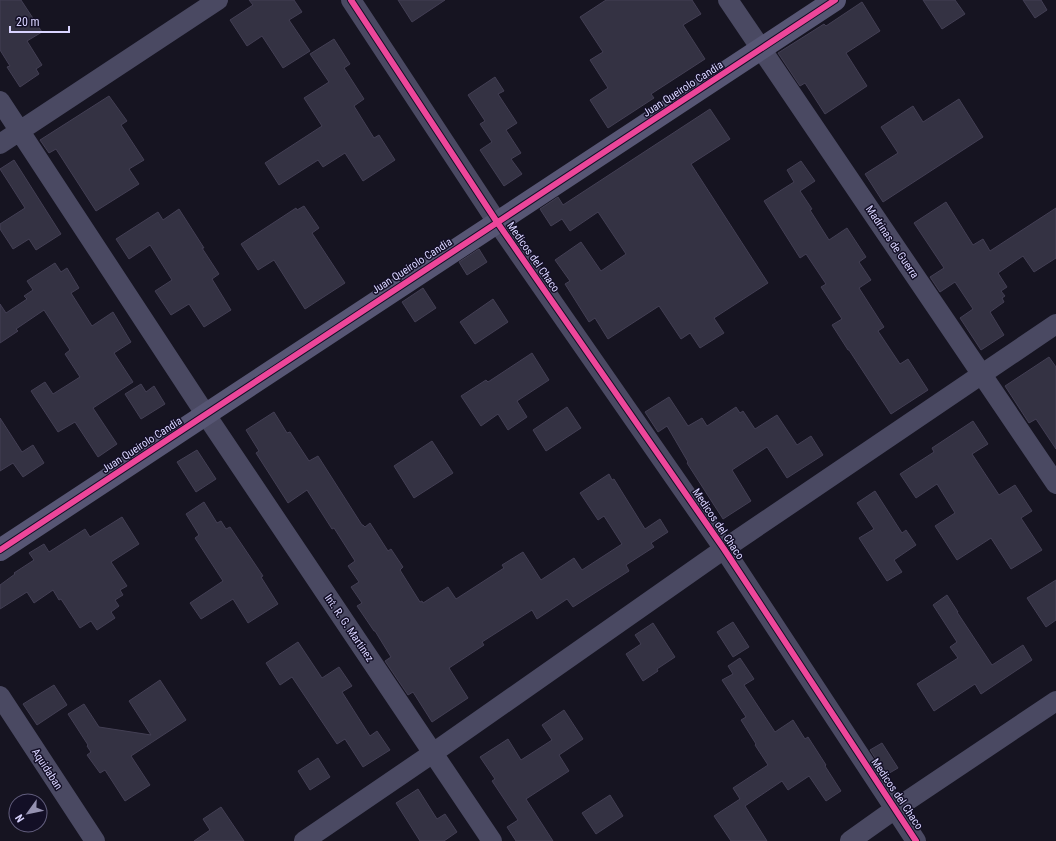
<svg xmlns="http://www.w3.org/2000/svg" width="1056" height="841" viewBox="0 0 1056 841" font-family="'Roboto Condensed',sans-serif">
	<rect width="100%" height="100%" fill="#161421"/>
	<!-- building -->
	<path fill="#343243" stroke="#433f54" d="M0,0H21L42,32L27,41L42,65L36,69L39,74L20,87L7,67L10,66L0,50Z
		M249,0H294L302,12L289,20L310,51L283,68L262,36L247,46L230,20L253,5Z
		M398,0H445L412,22Z
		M606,0H692L701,14L683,25L705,59L651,94L654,98L608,128L590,100L608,88L590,60L603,52L580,17Z
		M923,0H955L965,14L942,29Z
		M1023,0H1041L1047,10L1035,18Z
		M862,2L880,31L846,53L867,86L825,114L805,83L800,86L778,53L824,24L826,26Z
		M334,39L350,64L344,68L364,99L354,106L374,138L379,135L395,160L363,181L345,153L323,167L318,160L279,185L265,163L322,126L304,98L329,82L310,54Z
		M495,77L504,91L498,94L517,123L506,130L521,153L511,159L522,174L504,186L480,150L492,142L480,124L485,121L468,95Z
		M109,96L127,121L121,125L144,160L129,169L139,184L96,211L56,149L49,153L40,140Z
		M959,99L983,137L883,202L865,174L898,153L881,127L913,106L923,122Z
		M710,109L730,139L691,164L768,283L714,318L724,333L700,348L690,333L681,339L659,306L608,339L595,318L589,322L565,284L570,281L555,260L581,242L601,271L626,254L598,212L570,231L562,219L551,226L540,209L558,197L563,205Z
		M14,160L61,234L36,250L29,239L13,249L0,229V224L25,208L0,169Z
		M801,161L815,181L800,191L812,209L810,210L829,240L847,228L866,257L859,262L871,280L859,288L884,327L878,331L900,364L908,359L928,390L891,414L849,350H848L832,325L842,319L821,287L826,284L806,254L800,258L764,201L794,182L787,170Z
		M946,202L973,245L983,239L990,251L1056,208V258L1034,272L1023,256L998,273L1007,287L1001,291L1005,296L1002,298L1004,302L990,312L1004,335L981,350L960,318L973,309L955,282L940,292L930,277L944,268L914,223Z
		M304,206L319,228L312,233L345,283L305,309L274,260L258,270L241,244L296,208L297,210Z
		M179,209L204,248H202L219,274L212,279L231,310L204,327L189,304L171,315L155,291L172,280L150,245L129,259L116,239L158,212L163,220Z
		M479,249L487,262L467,275L459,262Z
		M55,263L61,272L67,268L79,288L71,293L92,326L113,312L131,342L114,353L133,382L93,408L117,444L98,457L75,422L58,432L31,391L45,382L53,394L80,377L65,354L70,350L44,310L16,329L18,331L0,343V304L6,313L27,299L24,296L33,290L27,281Z
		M423,288L436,308L415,322L402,302Z
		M493,299L508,322L475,344L460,322Z
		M532,353L549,380L517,401L527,417L508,430L498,414L481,426L461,396L486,380L488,382Z
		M1049,357L1056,367V449L1036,419L1029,423L1005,386Z
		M141,384L146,392L154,386L165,404L141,419L125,394Z
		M669,397L688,426L702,418L707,426L736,407L740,413L743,411L755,429L777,415L797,445L811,436L823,455L787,478L767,447L732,470L751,501L723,519L687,463L688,462L667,426L658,432L645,412Z
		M567,407L581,428L546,451L533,430Z
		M274,412L287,433L290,432L309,461L318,456L362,525H363L365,527L370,523L388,551L391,549L403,567L400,570L420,602L422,601L423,603L448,587L456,599L504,568L502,565L523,552L541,580L574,558L582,570L622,544L604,516L598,520L580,493L609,474L612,480L614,479L645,529L660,519L668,532L651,543L654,547L626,565L629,571L573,607L567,599L537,619L532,610L482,642L484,645L449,668L468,698L432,722L413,692L408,695L385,661L391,657L375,631H374L357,606L362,603L351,587L359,582L348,566L355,561L334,528L332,529L307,490L288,503L256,453L259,451L246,430Z
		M0,418L22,452L33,445L44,463L23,477L13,463L0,471Z
		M973,421L988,444L972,454L999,495L1015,485L1032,511L1021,518L1042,550L1011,569L991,538L957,560L935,526L955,513L937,484L916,498L900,474L934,452L932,448Z
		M432,441L453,473L414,498L394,466Z
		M197,450L216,479L196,492L177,462Z
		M875,491L902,533L906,530L916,545L894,560L902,572L887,581L859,538L874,529L857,503Z
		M204,502L217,523L221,521L226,529L230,527L263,576L261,577L278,604L248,623L233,599L201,619L190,603L223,581L195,538L199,535L186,514Z
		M122,517L139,544L111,562L127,586L120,590L123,595L115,600L119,606L111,612L115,618L97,630L91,621L80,628L61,599L59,600L53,590L34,603L27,592L0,609V585L15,574L14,573L34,560L29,553L44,544L49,552L85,529L90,537Z
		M1056,580V620L1046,627L1027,598Z
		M947,595L958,612H957L992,665L1023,645L1032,660L981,694L975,684L934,711L917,684L958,658L950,647L957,642L933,605Z
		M733,622L749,647L733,657L717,632Z
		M653,623L675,657L657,669L658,671L643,681L626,654L641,644L635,635Z
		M298,642L322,678L339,667L352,686L342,692L370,736L377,731L390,750L363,767L345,739L337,744L292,677L280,685L266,663Z
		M740,658L754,679L744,685L775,732L793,720L805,739L808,737L826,765L825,766L841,791L826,801L809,776L788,790L782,781L745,806L767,841H731L714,816L740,799L733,788L768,765L755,745L756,744L741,720L746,717L722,680L733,674L728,666Z
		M160,680L186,720L131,756L150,785L125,801L105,770L100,773L87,755L91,752L87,746L88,745L68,714L84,704L99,727L151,735L129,701Z
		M54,685L67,705L37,725L23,704Z
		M564,710L583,739L559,755L569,771L526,799L553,841H516L507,827L518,820L492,781L495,779L480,757L508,739L521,760L552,740L542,725Z
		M882,743L898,768L886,775L870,750Z
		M318,758L330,777L310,790L298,771Z
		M418,789L437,819L445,814L457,832L444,841H420L396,803Z
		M610,795L623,816L596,834L582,813Z
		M221,807L244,841H194L210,830L203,819Z"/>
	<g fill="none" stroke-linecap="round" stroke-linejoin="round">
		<!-- street -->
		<path stroke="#4a4962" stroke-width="20" d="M351,0L497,222L724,549L916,841
			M728,0L1056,484
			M0,101L206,415L492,841
			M0,144L218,0
			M0,696L95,841
			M304,841L433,753L724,549L1056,324
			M850,841L895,809L1056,701"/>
		<!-- secondary -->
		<path stroke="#575674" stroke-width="22" d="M0,550L835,0"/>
		<!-- cycleway casing -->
		<g stroke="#130f26" stroke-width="8">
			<path id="cycleway" d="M351,0L497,222L724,549L916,841
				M0,550L835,0"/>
		</g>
		<!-- cycleway -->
		<use href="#cycleway" stroke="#ed469a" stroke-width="6"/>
	</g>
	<g text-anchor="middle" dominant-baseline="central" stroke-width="3" stroke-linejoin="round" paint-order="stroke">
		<!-- street labels -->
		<g font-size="11" fill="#d9d4ff" stroke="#130f26">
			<text transform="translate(683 89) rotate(-33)">Juan Queirolo Candia</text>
			<text transform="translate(892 242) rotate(56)">Madrinas de Guerra</text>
			<text transform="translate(533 257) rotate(55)">Medicos del Chaco</text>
			<text transform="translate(412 266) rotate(-33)">Juan Queirolo Candia</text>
			<text transform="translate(142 445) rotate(-33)">Juan Queirolo Candia</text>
			<text transform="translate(718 524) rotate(56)">Medicos del Chaco</text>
			<text transform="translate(349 628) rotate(56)">Int. R. G. Martinez</text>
			<text transform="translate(47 769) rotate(57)">Aquidaban</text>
			<text transform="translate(897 794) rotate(56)">Medicos del Chaco</text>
		</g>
	</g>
	<!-- north arrow -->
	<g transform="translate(28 813) rotate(237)"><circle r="19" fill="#130f26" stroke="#625e7d"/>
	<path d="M0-3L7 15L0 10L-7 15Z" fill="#9591b1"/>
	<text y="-6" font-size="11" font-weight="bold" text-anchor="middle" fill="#d9d4ff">N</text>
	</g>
	<!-- scale -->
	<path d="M10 26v6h59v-6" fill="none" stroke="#d9d4ff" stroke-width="2"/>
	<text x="16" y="26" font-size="12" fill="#d9d4ff" stroke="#130f26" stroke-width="3" paint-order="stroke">20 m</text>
</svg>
